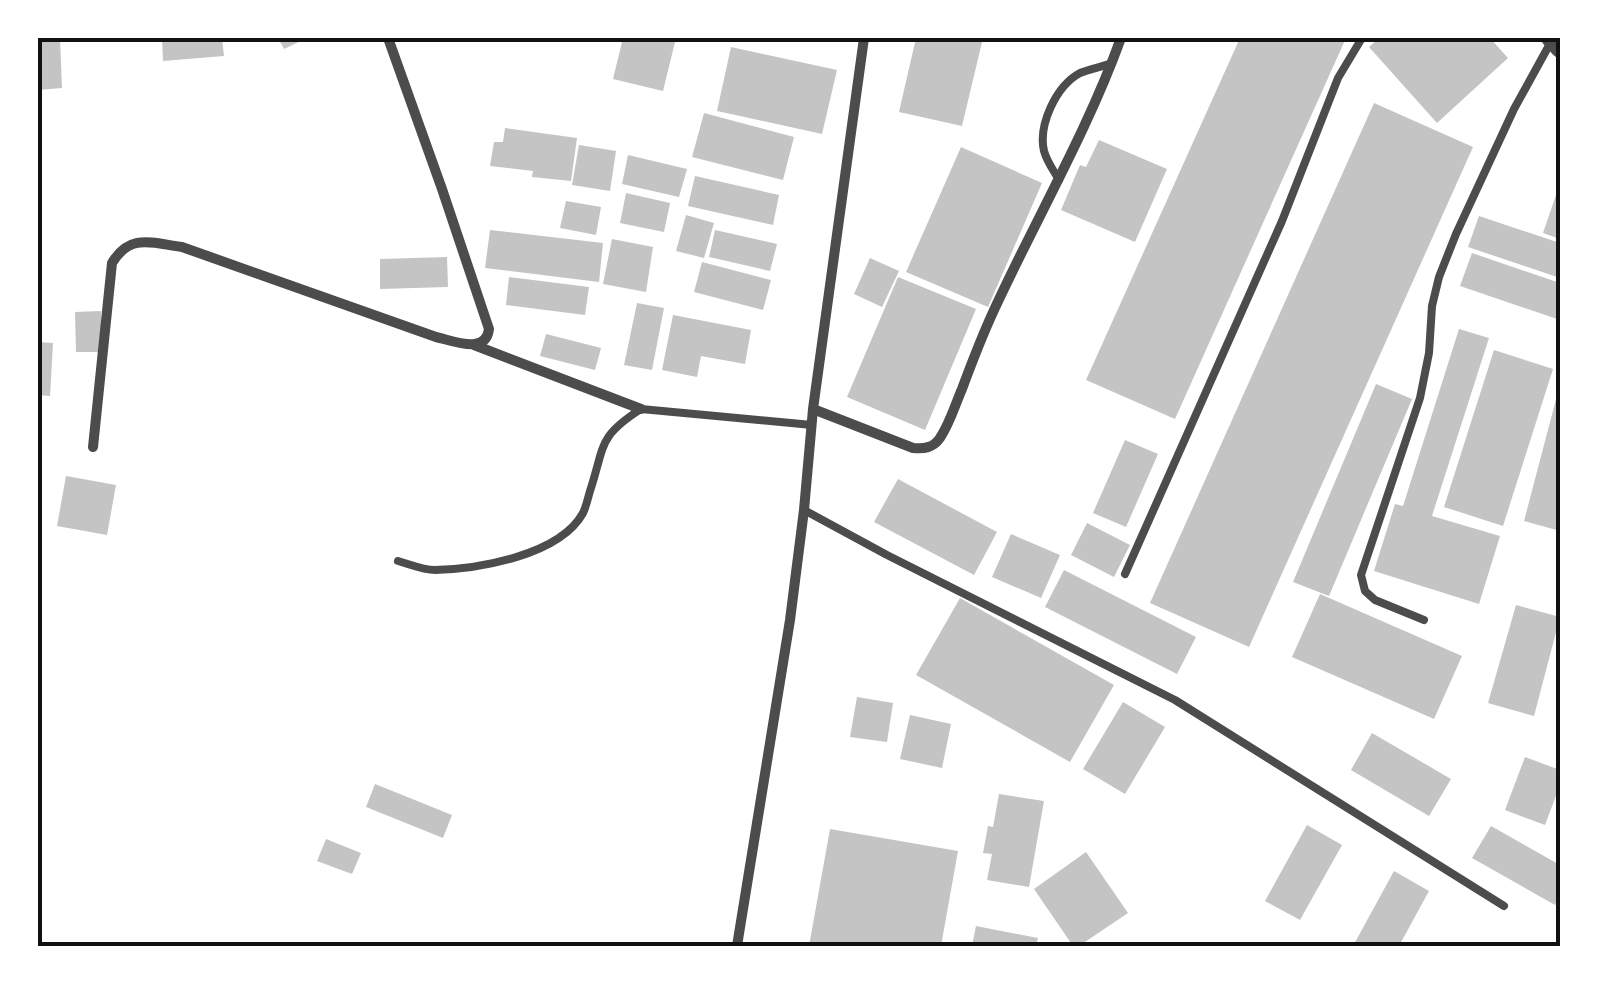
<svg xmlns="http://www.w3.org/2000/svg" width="1598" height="984" viewBox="0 0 1598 984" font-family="'Source Sans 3',sans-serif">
	<rect width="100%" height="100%" fill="#fff"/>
	<!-- building -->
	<path fill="#c4c4c4" d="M38,38H60L62,88L38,90Z
		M162,38H222L224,56L163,61Z
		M278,38H307L284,49Z
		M623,38H676L663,91L613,79Z
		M916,38H983L962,126L899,112Z
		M1240,38H1346L1175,419L1086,380Z
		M1379,38H1490L1508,58L1437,123L1369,47Z
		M731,47L837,70L822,134L717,111Z
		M1374,103L1473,147L1249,647L1150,603Z
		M704,113L794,137L783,180L692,157Z
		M505,128L577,138L571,181L532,177L533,171L490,166L494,142H503Z
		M1099,140L1167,169L1135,242L1061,210L1080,165L1086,167Z
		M579,145L616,151L610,191L572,185Z
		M961,147L1042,183L988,307L906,272Z
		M628,155L687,169L679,197L622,184Z
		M695,176L779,195L773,225L688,206Z
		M1560,183V239L1543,233Z
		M626,193L670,203L664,232L620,223Z
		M566,201L601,207L596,235L560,228Z
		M686,215L714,223L704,258L676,251Z
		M1479,216L1560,243V278L1468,247Z
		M490,230L603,243L599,282L485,268Z
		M715,230L777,244L770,271L709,257Z
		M612,239L653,247L646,292L603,284Z
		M1472,253L1560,283V320L1460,286Z
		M447,257L448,287L380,289V259Z
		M870,258L899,271L882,307L854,294Z
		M702,262L771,280L763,310L694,292Z
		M509,277L589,287L585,315L506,305Z
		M898,277L976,309L925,430L847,397Z
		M637,303L664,308L652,370L624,365Z
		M101,311V352H76L75,312Z
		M673,315L751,330L745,364L701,356L697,377L662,370Z
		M1459,329L1489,338L1432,516L1500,536L1479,604L1374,571L1395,504L1403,506Z
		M546,334L601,348L595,370L540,356Z
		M38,342L53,343L50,396L38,395Z
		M1494,350L1553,369L1503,526L1444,507Z
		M1376,384L1412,399L1329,596L1293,582Z
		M1559,388H1560V531L1524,521Z
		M1125,440L1158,454L1126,527L1093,513Z
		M66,476L116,485L107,535L57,526Z
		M898,479L997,532L974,575L874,522Z
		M1087,523L1130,545L1114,577L1071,555Z
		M1011,534L1060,555L1041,598L992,577Z
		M1064,570L1196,637L1177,674L1045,607Z
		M1320,594L1462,656L1434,719L1292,657Z
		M960,598L1114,685L1070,762L916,675Z
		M1516,605L1560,617L1534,716L1488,703Z
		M857,697L893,703L887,742L850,737Z
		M1123,702L1165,727L1125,794L1083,769Z
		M910,715L951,724L942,768L900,759Z
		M1372,733L1451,779L1429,816L1351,770Z
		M1525,757L1560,770V785L1545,825L1505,810Z
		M375,784L452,815L443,838L366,807Z
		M999,794L1044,801L1029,887L987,880L992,854L983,853L988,826L993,827Z
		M1307,825L1342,845L1300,920L1265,901Z
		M1491,826L1560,865V895L1555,905L1472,858Z
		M830,829L958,851L941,946H809Z
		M326,839L361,853L352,874L317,861Z
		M1086,852L1128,913L1079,946H1073L1034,889Z
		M1394,871L1429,891L1399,946H1353Z
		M976,926L1038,938L1036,946H972Z"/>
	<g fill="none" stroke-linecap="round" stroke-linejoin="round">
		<!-- service -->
		<path stroke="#4c4c4c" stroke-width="8" d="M1059,180C1054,171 1047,162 1044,151C1038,125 1056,86 1080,73C1089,69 1102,67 1112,63
			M804,510L887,555L1175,700L1504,906
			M398,561C409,564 423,570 435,570C479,569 560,555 583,513C586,507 588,498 590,491C605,446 597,437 641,409L812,425
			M1125,574L1282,221L1338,78L1362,38
			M1424,620L1375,600L1365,591L1361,575L1420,398L1429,353L1432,306L1439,277L1456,234L1514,109L1552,40"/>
		<!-- minor -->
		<path stroke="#4c4c4c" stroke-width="10" d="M474,345L641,409
			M813,409L913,448C924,449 933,448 940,438C950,423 955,405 962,389C972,362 982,336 994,310C1036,219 1087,132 1121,38
			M93,447L112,263C130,233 152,243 182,247L436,337C454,341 486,355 489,329L442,189L388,38
			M737,946L790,620L804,510L813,409L864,38"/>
		<!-- tertiary -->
		<path stroke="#4c4c4c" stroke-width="18" d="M1550,38L1560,49"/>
	</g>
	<!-- border -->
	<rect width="1598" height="984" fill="none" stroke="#ffffff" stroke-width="80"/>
	<rect x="40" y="40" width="1518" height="904" fill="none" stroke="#111" stroke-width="4"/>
</svg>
